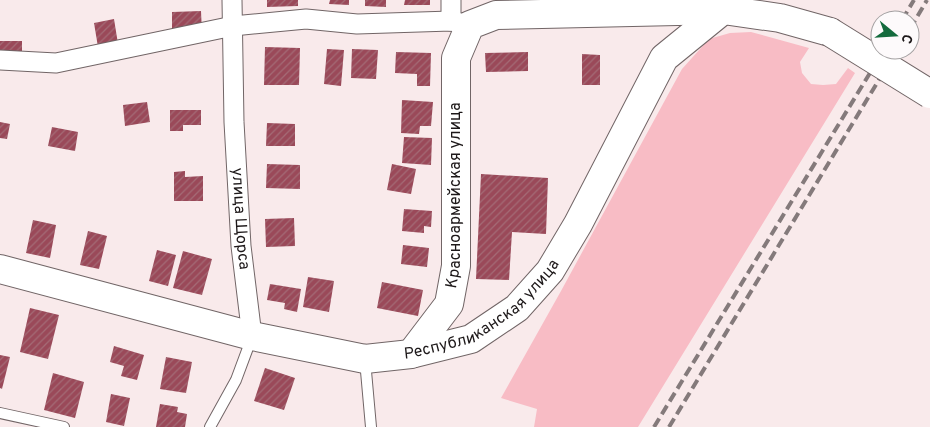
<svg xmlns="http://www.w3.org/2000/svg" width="930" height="427" viewBox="0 0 930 427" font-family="Overpass,sans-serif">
	<defs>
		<pattern id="building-hatch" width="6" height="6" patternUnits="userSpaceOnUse" patternTransform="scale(1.25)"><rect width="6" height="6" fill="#9a4959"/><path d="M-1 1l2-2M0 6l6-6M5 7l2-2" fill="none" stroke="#a46b76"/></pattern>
	</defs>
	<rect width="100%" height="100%" fill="#f9eaeb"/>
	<!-- grass -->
	<path fill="#f8bcc5" d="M751,32L809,48L800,62L802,73L811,84L823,85L836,84L848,68L855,73L638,427H534L537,409L501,398L561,291L682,69L709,39L730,33Z"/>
	<!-- building -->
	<path fill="url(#building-hatch)" d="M267,0H298V6L267,7Z
		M330,0H349V5L329,4Z
		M365,0H386V7L365,6Z
		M405,0H430V5H404Z
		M201,11L202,33L172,34V12Z
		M114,19L119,50L99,53L94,23Z
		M0,41H22V66H0Z
		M265,47L300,48L299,85H264Z
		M327,49L344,50L341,86L324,84Z
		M352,49L378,50L376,79L351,78Z
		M396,52L431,53L430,86H417V74L395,73Z
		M528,52V71L486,72L485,53Z
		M582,54L600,55V85H582Z
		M402,100L433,102L431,126H420L419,134L401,133Z
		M147,102L150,122L125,126L123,105Z
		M170,110H201V125H183V131H170Z
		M0,122L10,124L7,139L0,138Z
		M267,123L295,124V146H266Z
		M52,127L78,132L75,151L48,146Z
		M404,137L432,138L431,165L402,163Z
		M267,164L300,165V189L266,188Z
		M392,164L416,169L411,194L387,190Z
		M185,171V177L203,176V201H174V172Z
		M481,174L548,178L546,234L512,232L509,280L476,279Z
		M404,209L432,211L431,227L424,226V233L402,231Z
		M294,218L295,246L266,247L265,219Z
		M33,220L56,225L50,258L26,253Z
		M88,231L107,236L99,269L80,265Z
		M403,245L429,248L427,267L401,264Z
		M157,250L176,255L168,286L149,281Z
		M183,251L212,259L202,295L173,288Z
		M308,277L334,281L329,312L303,307Z
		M382,282L423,290L418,316L377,308Z
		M270,284L301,289L297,312L284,309L285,303L267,300Z
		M30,308L59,315L48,359L20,352Z
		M114,346L144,355L137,380L121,376L124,366L110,362Z
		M0,355L10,357L2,389L0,388Z
		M166,357L192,362L186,393L160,389Z
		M265,368L295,378L284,410L254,401Z
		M53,373L84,382L75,418L44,410Z
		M111,394L130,398L124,426L106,422Z
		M160,404L178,407L177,412L187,414L185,427H156Z"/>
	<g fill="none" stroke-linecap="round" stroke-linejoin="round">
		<!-- lane casing -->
		<g stroke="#716566" stroke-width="12">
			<path id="lane" d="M365,360L371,427
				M0,413L64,427
				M210,427L236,380L252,337"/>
		</g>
		<!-- street casing -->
		<g stroke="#716566" stroke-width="21">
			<g id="street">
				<path id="s1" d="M232,0L234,122L241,246L252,336"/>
				<path d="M451,21V0"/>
				<path d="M0,60L56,63L233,26L306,19L357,24L451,21L470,25"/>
			</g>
		</g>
		<!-- secondary casing -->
		<g stroke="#716566" stroke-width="30">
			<g id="secondary">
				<path id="s2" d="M0,269L252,336L365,359L411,354L471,339L517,308L550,271L578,224L664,58L723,10"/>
				<path id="s3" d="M411,354L449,304L456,266V58L470,25L496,15L723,10L780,18L830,32"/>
			</g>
		</g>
		<!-- lane -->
		<use href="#lane" stroke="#fff" stroke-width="10"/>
		<!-- street -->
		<use href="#street" stroke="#fff" stroke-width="19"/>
		<!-- secondary -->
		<use href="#secondary" stroke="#fff" stroke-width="28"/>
		<!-- rail -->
		<path stroke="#847a7b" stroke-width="4" stroke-dasharray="10 5" stroke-linecap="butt" d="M902,20L914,0
			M910,29L927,0
			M654,427L884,50
			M669,427L897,50"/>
		<!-- secondary-bridge casing -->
		<g stroke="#716566" stroke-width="30" stroke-linecap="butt">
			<path id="secondary-bridge" d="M830,32L930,94"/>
		</g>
		<!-- secondary-bridge -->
		<use href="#secondary-bridge" stroke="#fff" stroke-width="28"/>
	</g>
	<g text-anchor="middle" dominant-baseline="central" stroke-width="5" stroke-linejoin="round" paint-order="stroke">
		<!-- street labels -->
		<g font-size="16" fill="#1d1819" stroke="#fdfafb">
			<text stroke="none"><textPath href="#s3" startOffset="172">Красноармейская улица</textPath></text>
			<text stroke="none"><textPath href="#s1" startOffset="219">улица Щорса</textPath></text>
			<text stroke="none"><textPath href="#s2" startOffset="508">Республиканская улица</textPath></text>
		</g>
	</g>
	<!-- north arrow -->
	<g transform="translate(895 35) rotate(108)"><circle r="24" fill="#fdfafb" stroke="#a3a0a1"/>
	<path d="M0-4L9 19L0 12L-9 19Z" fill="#146b3d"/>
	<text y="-8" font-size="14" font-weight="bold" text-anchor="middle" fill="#1d1819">С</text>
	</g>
</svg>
